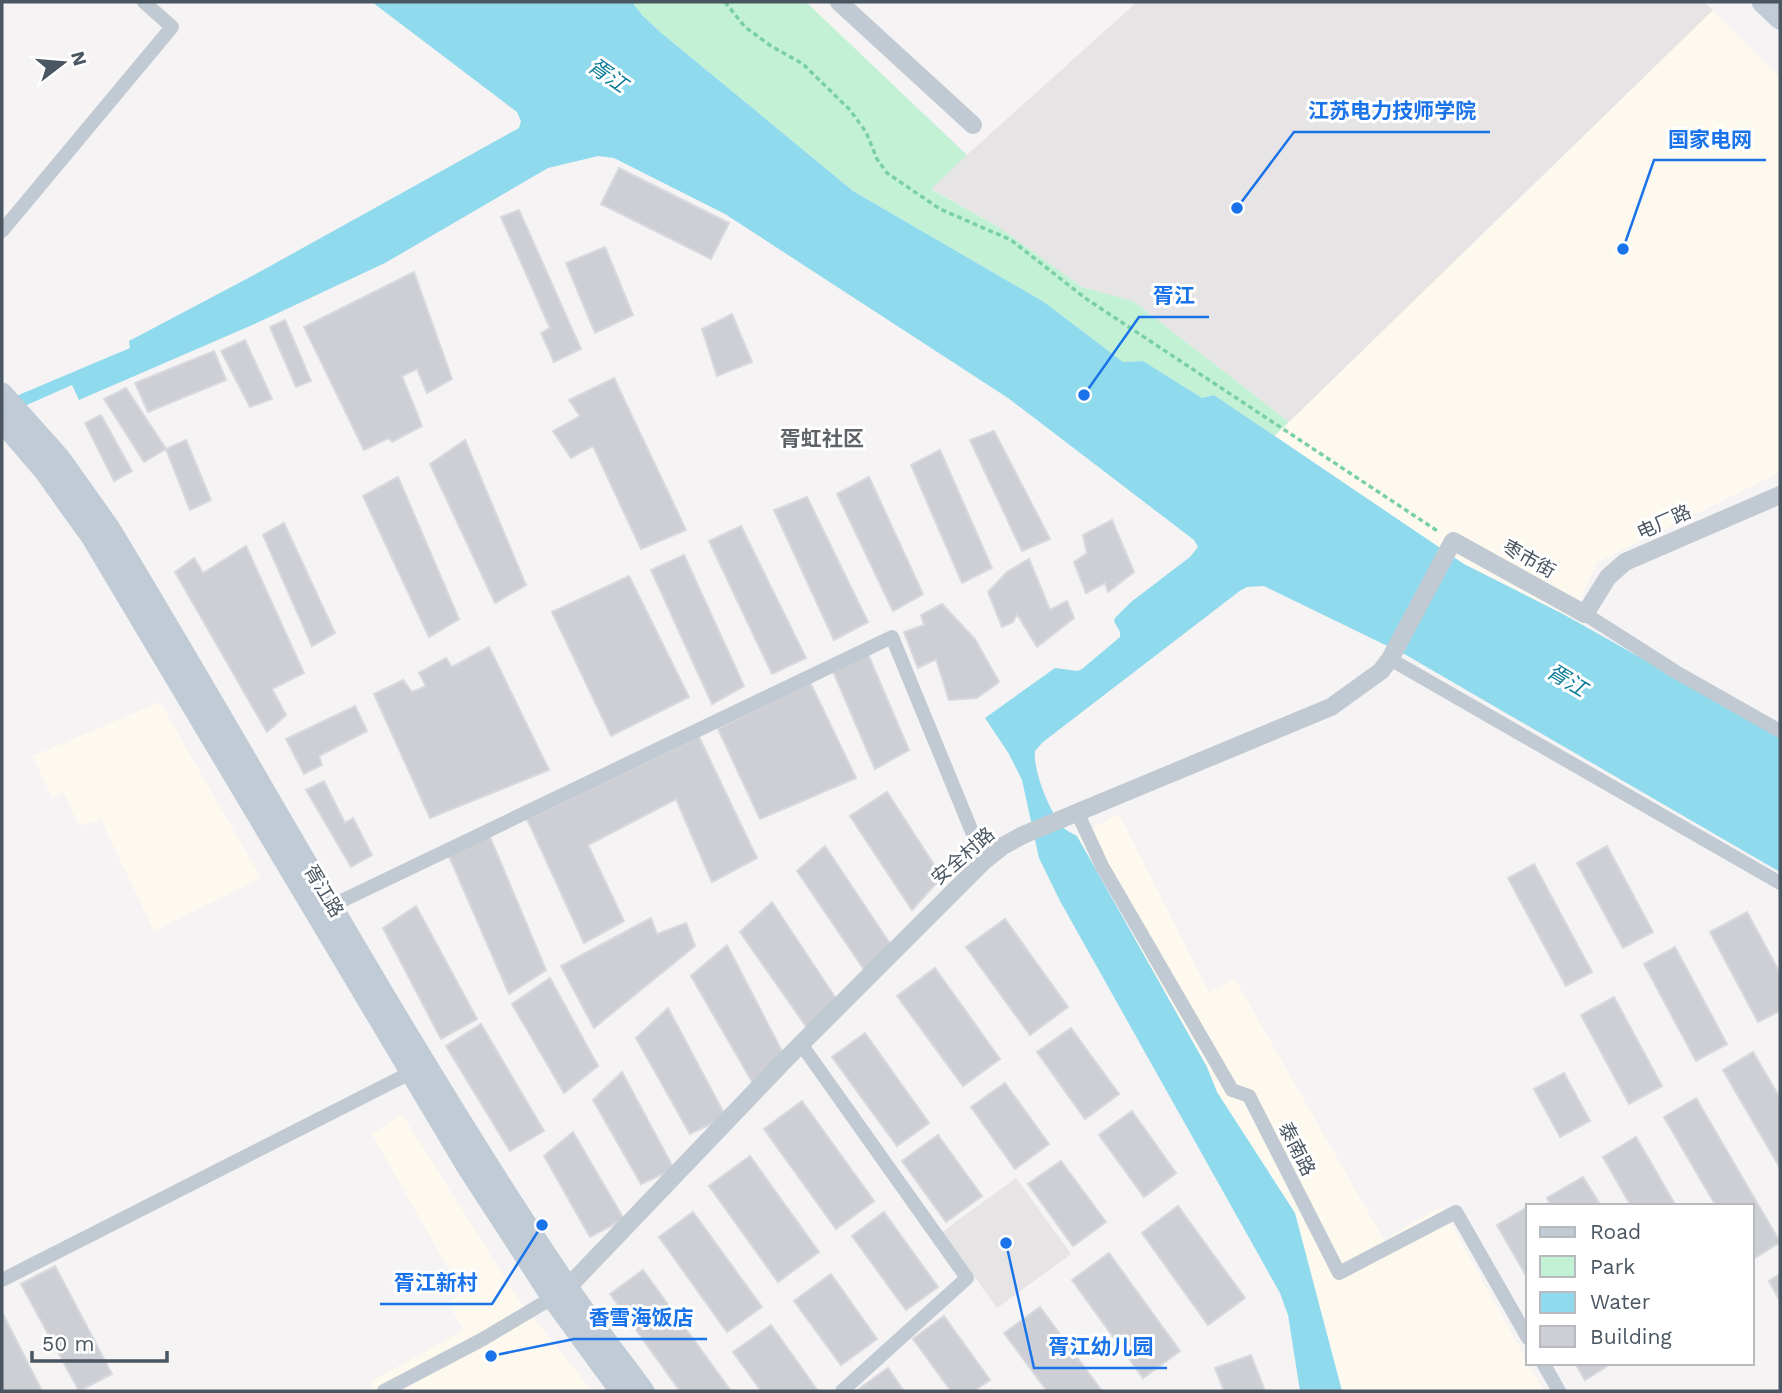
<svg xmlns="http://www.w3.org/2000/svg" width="1782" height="1393" viewBox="0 0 1782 1393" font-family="'Work Sans','Noto Sans SC',sans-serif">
	<rect width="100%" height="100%" fill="#f5f3f3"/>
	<!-- commercial -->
	<path fill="#fdf9ef" d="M1713,10L1780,77V472L1598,562L1571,619L1464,564L1274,436Z
		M160,702L261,878L154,931L101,820L79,826L64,793L52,798L33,756Z
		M1119,814L1209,992L1235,979L1384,1240L1441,1206L1544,1391H1342L1295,1213L1217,1092L1207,1067L1077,836Z
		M402,1114L519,1300L592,1391H375L370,1382L464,1330L448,1303L462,1293L372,1134Z"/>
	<!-- education -->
	<path fill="#e6e4e5" d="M1137,2H1704L1713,10L1289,422L1133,301L1082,287L1000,228L930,188Z
		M1016,1178L1071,1254L997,1308L942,1232Z"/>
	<!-- green -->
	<path fill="#c3f1d5" d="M632,2H806L967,155L931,189L1000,228L1082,287L1133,301L1289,422L1274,436L1214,395L1202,398L1143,361L1123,362L1044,302L853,191L659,31L642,15Z"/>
	<!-- water -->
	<path fill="#90daee" d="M372,2H632L642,15L659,31L853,191L1044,302L1123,362L1143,361L1202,398L1214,395L1464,564L1563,614L1780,736V872L1406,655L1264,586L1247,587L1241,590L1043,742L1035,751C1033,771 1049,810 1062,826C1066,831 1072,833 1077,836L1207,1067L1217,1092L1295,1213L1342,1391H1300L1288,1315L1280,1293L1060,901L1039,858L1022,780L1009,754L985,718L1055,668L1078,671L1082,669L1120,637V632L1114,621L1115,618L1131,602L1190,557L1198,547L1194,540L1008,398L725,214L614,158L598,156L548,168L385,263L250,326L79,400L72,385L2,416V402L130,348L129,341L254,275L519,128L521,121L517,112Z"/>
	<!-- building -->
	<path fill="#cdcfd5" stroke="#d7d9de" stroke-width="2" d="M619,168L729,223L711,259L601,204Z
		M519,210L581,349L554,362L541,333L550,328L501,217Z
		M605,247L633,315L595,333L566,263Z
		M414,272L452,379L427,393L417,369L402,376L422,426L392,442L389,438L364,450L304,327Z
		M732,314L752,362L717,376L702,329Z
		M285,320L311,381L296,387L270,327Z
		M245,340L272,399L250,407L221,351Z
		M214,351L226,380L148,412L135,383Z
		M614,378L686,530L641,549L593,446L571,458L553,431L580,416L569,400Z
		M126,388L166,449L144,462L104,399Z
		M101,415L132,471L114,481L85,423Z
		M994,431L1050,539L1022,551L970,440Z
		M186,440L211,500L190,510L166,449Z
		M465,440L526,585L495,603L430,464Z
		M940,450L992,568L962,583L911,465Z
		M398,477L459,619L429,637L363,496Z
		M869,477L923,594L893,611L837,494Z
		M807,497L868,622L834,640L774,510Z
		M1112,520L1134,572L1108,592L1105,583L1086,593L1074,562L1087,553L1083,535Z
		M284,523L335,633L312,646L263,535Z
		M741,526L806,658L772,674L709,541Z
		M246,546L304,673L272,689L286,715L267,732L175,572L194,558L203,573Z
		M684,555L744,686L712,704L651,570Z
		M1029,559L1050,610L1067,601L1074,618L1037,647L1017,614L1013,622L1002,627L988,592L1007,572Z
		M629,576L689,697L611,736L552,612Z
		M942,604L975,639L999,682L977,698L949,700L936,659L918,668L904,632L924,625L921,615Z
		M489,647L549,770L430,818L374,694L403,680L412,692L426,686L419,673L446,658L452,667Z
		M867,652L909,750L875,769L832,669Z
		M810,682L856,778L760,819L718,729Z
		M355,706L367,731L319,756L322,765L304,774L286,739Z
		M699,737L757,858L712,882L676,799L588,845L624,921L584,943L527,819Z
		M324,781L345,823L353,818L372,855L351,867L306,790Z
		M887,792L942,877L912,910L850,816Z
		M487,830L546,970L509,994L448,854Z
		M825,846L893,948L867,974L797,871Z
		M1607,846L1653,932L1623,948L1577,863Z
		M1534,864L1592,972L1566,986L1508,878Z
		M772,902L839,1003L810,1032L740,932Z
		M416,906L477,1019L441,1039L383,928Z
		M1747,912L1780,973V1011L1758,1022L1710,932Z
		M651,918L657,934L686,923L695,946L594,1028L561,966Z
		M1005,919L1068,1007L1030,1035L966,947Z
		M727,945L786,1059L755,1087L691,976Z
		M1675,947L1727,1044L1696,1061L1644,964Z
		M935,968L1000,1059L963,1086L897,996Z
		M550,978L598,1066L564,1093L512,1004Z
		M1614,997L1662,1086L1629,1104L1581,1015Z
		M668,1008L726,1117L690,1134L636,1038Z
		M481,1024L544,1131L510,1151L446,1046Z
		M1071,1028L1119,1094L1085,1119L1037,1052Z
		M865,1033L929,1123L897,1146L832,1057Z
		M1753,1052L1780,1098V1168L1723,1070Z
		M622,1072L674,1169L641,1184L593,1100Z
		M1564,1073L1590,1121L1560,1137L1534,1089Z
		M1005,1083L1049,1144L1015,1169L971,1107Z
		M1696,1098L1780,1242L1752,1260V1206H1716L1664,1117Z
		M802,1101L874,1201L836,1229L764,1129Z
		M1132,1111L1176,1173L1144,1197L1099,1135Z
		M573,1132L624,1219L590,1237L544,1156Z
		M938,1135L982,1196L946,1222L902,1161Z
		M1636,1137L1676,1206H1631L1603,1157Z
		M750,1156L819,1252L778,1282L709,1186Z
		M1061,1161L1106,1222L1073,1246L1028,1184Z
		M1583,1177L1601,1206H1551L1547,1198Z
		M1178,1206L1245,1298L1208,1325L1142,1233Z
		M1526,1208L1528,1212V1279L1497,1225Z
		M693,1212L762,1307L727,1332L659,1237Z
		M884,1212L938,1287L906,1310L852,1236Z
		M1109,1253L1180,1351L1143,1378L1072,1280Z
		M55,1266L112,1374L79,1391L21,1284Z
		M643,1270L731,1391H680L610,1294Z
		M831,1274L877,1339L841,1365L794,1301Z
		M1780,1274V1301L1769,1281Z
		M1040,1307L1102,1391H1047L1004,1333Z
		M2,1312L42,1391H2Z
		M944,1316L990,1380L974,1391H951L913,1339Z
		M771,1325L818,1391H761L733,1352Z
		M1251,1355L1265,1391H1224L1215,1368Z
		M1575,1363H1612L1585,1380Z
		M888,1368L904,1391H856Z"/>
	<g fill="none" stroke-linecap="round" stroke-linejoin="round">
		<!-- path -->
		<path stroke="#7ad0a6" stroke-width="3.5" stroke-dasharray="5 3.5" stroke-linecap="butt" d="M725,2L745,27L771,46L803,64L850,110L866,132L877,159L887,173L940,209L1011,240L1085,298L1439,532"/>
		<!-- minor -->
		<path stroke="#c1cad2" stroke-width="14" d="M2,231L172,27L144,2
			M1585,614L1676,672L1780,731
			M1390,659L1780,883
			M1077,812L1102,866L1232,1090L1249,1096L1339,1273L1456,1212L1528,1338
			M333,905L892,637L984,861
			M801,1044L967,1278L842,1391
			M2,1280L410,1073
			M1543,1363L1559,1391
			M384,1391L483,1339L552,1298"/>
		<!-- tertiary -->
		<path stroke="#c1cad2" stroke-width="18" d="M839,2L973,125
			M557,1294L568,1287L786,1059L984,861L1003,846L1023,835L1331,707L1381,671L1390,659L1453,541L1585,614L1608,577L1625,562L1780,495"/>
		<!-- secondary -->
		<path stroke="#c1cbd6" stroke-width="21" d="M1762,2L1780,19
			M2,393L60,458L109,527C262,779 402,1040 566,1284C591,1321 618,1356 644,1391
			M2,422L44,471L92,538L467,1167L552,1298L620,1391"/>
	</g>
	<g text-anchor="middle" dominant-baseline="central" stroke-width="6" stroke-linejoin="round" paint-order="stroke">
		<!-- street labels -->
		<g font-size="19" fill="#4a5661" stroke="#fff">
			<text transform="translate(1664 522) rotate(-24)">电厂路</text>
			<text transform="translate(1529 559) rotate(29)">枣市街</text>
			<text transform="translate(963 856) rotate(-41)">安全村路</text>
			<text transform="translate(324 891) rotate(59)">胥江路</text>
			<text transform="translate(1297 1149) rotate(63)">泰南路</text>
		</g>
		<!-- water labels -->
		<g font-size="21" font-style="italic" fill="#0c7c9b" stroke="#fff">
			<text transform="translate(608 75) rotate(35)">胥江</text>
			<text transform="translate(1567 680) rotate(31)">胥江</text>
		</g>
		<!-- neighbourhood labels -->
		<g font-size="21" font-weight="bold" fill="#5f6368" stroke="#fff">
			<text x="822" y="438">胥虹社区</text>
		</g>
	</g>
	<!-- callouts -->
	<path fill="none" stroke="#1a73e8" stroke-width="2.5" d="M1237 208L1294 132H1490M1623 249L1654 160H1766M1084 395L1139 317H1209M542 1225L492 1304H380M491 1356L574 1339H707M1006 1243L1034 1368H1167"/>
	<g fill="#1a73e8" stroke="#fff" stroke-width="2.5">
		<circle cx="1237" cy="208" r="7"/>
		<circle cx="1623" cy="249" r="7"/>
		<circle cx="1084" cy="395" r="7"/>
		<circle cx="542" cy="1225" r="7"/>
		<circle cx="491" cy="1356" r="7"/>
		<circle cx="1006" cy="1243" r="7"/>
	</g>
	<g font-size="21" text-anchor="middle" font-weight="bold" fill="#1a73e8" stroke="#fff" stroke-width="6" stroke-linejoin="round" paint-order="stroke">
		<text x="1392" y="118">江苏电力技师学院</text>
		<text x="1710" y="147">国家电网</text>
		<text x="1174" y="303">胥江</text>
		<text x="436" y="1290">胥江新村</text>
		<text x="641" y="1325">香雪海饭店</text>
		<text x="1101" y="1354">胥江幼儿园</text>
	</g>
	<!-- border -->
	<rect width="1782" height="1393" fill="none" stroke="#4a5661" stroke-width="7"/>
	<!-- legend -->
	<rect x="1526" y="1204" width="228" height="161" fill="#ffffff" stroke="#b7bbc0" stroke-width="2"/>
	<rect x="1540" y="1227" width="35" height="10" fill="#c1cbd6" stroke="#b7bbc0" stroke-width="2"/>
	<text x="1590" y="1239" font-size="21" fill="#4a5661">Road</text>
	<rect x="1540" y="1256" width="35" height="21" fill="#c3f1d5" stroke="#b7bbc0" stroke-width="2"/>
	<text x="1590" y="1274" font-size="21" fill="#4a5661">Park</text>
	<rect x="1540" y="1292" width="35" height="21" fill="#90daee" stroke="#b7bbc0" stroke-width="2"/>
	<text x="1590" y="1309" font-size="21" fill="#4a5661">Water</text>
	<rect x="1540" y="1326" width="35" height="21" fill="#cdcfd5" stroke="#b7bbc0" stroke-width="2"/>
	<text x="1590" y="1344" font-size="21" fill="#4a5661">Building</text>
	<!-- north arrow -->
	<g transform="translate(63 63) rotate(74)" stroke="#ffffff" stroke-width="5" paint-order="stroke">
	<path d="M0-5L12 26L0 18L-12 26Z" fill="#4a5661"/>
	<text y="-10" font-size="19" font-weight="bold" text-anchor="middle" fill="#4a5661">N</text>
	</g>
	<!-- scale -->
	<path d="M32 1351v10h135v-10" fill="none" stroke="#4a5661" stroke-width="3.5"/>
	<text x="42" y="1351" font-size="21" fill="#4a5661" stroke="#ffffff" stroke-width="5" paint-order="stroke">50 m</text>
</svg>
